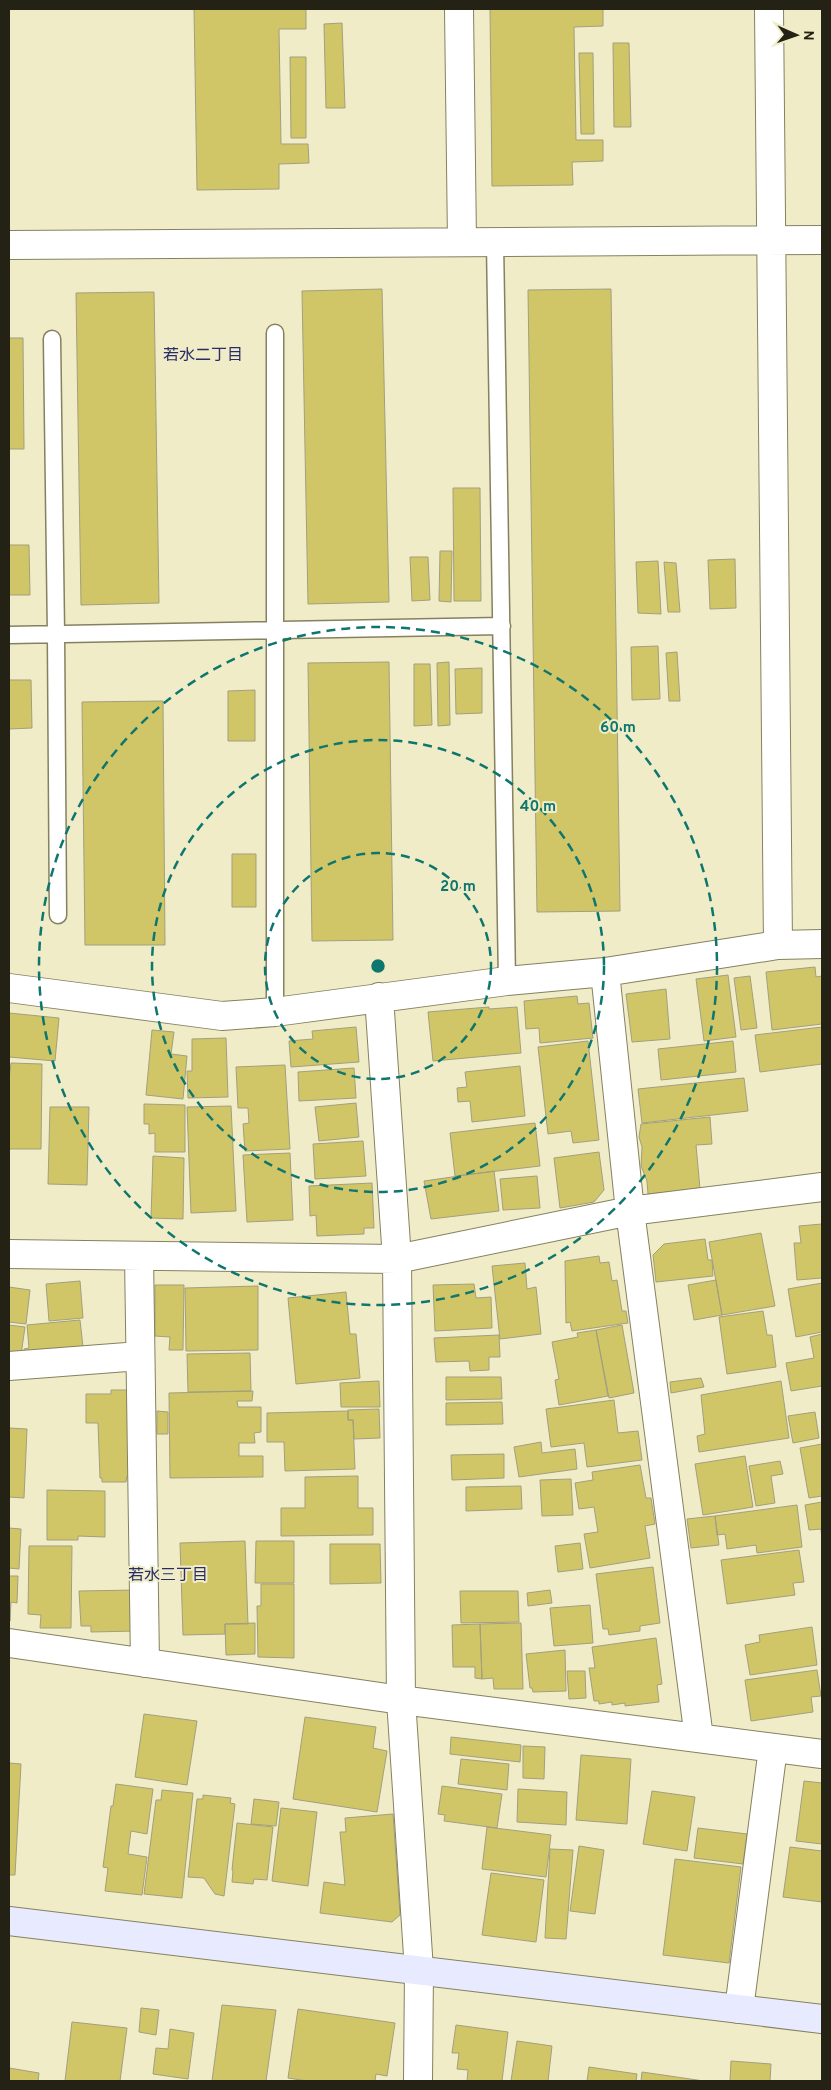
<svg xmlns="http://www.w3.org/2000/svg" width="831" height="2090" viewBox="0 0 831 2090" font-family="Overpass,'Noto Sans JP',sans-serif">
	<rect width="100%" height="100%" fill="#efecc7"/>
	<!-- building -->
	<path fill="#d0c668" stroke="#a39f7d" d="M194,9H306V29H279L281,144H308L309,163L279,164V189L197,190Z
		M490,9H603V26L574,27L576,140H603V161L572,162L573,185L492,186Z
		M342,23L345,108H326L324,24Z
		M613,43H629L631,127H614Z
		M579,53H593L594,134H581Z
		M290,57H306V138H291Z
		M382,289L389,602L308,604L302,291Z
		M611,289L620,911L537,912L528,290Z
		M154,292L159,603L81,605L76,293Z
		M9,338H23L24,449H9Z
		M453,488H480L481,601H454Z
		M9,545H29L30,595H9Z
		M440,551H452L451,602L439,601Z
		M410,557H428L430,600L412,601Z
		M735,559L736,608L710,609L708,560Z
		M658,561L661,614L638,613L636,562Z
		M664,562L676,563L680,612H668Z
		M658,646L660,699L632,700L631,647Z
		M677,652L680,701H669L666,653Z
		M389,662L393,940L312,941L308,663Z
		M449,662L450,725L438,726L437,663Z
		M414,664H430L432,725L414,726Z
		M482,668V713L456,714L455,669Z
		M9,680H31L32,728L9,729Z
		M255,690V741H228V691Z
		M163,701L165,945H85L82,702Z
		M232,854H256V907H232Z
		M815,967L816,977L822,976V1024L772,1030L766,972Z
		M728,975L736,1037L704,1041L696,979Z
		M750,976L757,1028L741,1030L734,978Z
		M666,989L670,1039L632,1042L626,994Z
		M577,996L578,1004L589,1003L593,1038L540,1043L539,1028L526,1029L524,1001Z
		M489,1007V1009L517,1007L521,1053L433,1061L428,1012Z
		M9,1013L59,1018L55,1061L9,1057Z
		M356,1027L359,1062L291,1067L289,1041L313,1039L312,1031Z
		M822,1027V1064L760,1072L755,1035Z
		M152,1030L174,1032L171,1054L187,1056L183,1099L146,1095Z
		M226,1038L228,1097L188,1098L187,1071H192V1039Z
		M588,1041L599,1140L573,1143L571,1131L548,1134L538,1047Z
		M733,1041L736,1072L661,1080L658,1049Z
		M11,1063L42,1064L41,1149H9V1079Z
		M285,1065L290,1149L245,1151L243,1124L249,1123L248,1108H238L236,1067Z
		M520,1066L525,1116L472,1122L470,1101L458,1102L457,1088L467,1087L465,1072Z
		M354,1068L356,1098L299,1101L298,1072Z
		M744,1078L748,1111L642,1123L638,1089Z
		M356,1103L359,1137L319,1141L315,1107Z
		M144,1104L185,1105V1152H155V1133L149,1134V1124H144Z
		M231,1106L236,1211L191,1213L187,1107Z
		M50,1107H89L87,1185L48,1184Z
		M710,1117L712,1144L696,1145L700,1189L648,1194L647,1181L641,1166L642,1147L639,1137L641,1124Z
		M535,1123L540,1166L455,1176L450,1133Z
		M363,1141L366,1176L315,1179L313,1144Z
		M599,1152L604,1190L594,1202L560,1208L554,1158Z
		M290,1153L293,1220L247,1222L243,1155Z
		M153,1156L184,1158L183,1219L151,1218Z
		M494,1171L499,1211L431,1219L424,1181Z
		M537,1176L540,1208L503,1210L500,1179Z
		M372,1183L374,1228H364V1234L317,1236L316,1215L310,1216L309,1186Z
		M822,1224V1278L797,1280L794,1243H801L799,1226Z
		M761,1233L775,1306L722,1315L709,1242Z
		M705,1239L708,1260H712L713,1276L656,1282L653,1255L664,1244Z
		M599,1256L600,1263L609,1262L612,1281L617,1280L622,1311H626L628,1323L572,1331L570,1322L566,1323L565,1261Z
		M525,1263L527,1289L536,1287L541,1334L500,1339L492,1266Z
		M716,1280L722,1315L694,1320L688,1285Z
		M80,1281L83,1318L49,1321L46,1284Z
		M822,1283V1332L796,1337L788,1289Z
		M474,1284L476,1298L491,1297L492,1328L435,1331L433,1285Z
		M155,1285H184L183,1350H169L170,1337L155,1336Z
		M258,1286V1350L186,1351L185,1288Z
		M9,1287L30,1290L26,1324L9,1322Z
		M346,1292L350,1334H356L360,1378L296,1384L288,1298Z
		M763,1311L767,1335H772L776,1367L727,1374L719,1317Z
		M80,1320L84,1356L25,1361L24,1349L29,1348L27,1325Z
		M9,1325L25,1327L21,1355L9,1358Z
		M622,1325L634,1393L609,1398L596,1330Z
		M596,1330L608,1396L559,1405L555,1380L559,1379L552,1342L578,1337L577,1333Z
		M822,1334V1386L791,1391L786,1363L814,1358L810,1337Z
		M499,1335L500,1357H489V1370L470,1371L469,1361L436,1362L434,1338Z
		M250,1353L251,1391L188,1392L187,1354Z
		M446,1377H501L502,1399L446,1400Z
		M701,1378L704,1387L671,1393L670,1382Z
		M379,1381L380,1407H341L340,1383Z
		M781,1381L789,1438L699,1452L697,1436L705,1434L701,1395Z
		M111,1390H130L132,1476H127L126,1482H102V1478H100L98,1423H86V1394H111Z
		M253,1391L252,1401H237L238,1407H261V1432L254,1433L255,1443H239V1456H263V1477L170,1478L169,1393Z
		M614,1400L618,1433L638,1431L642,1460L587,1467L584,1443L551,1447L546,1409Z
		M502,1402L503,1424L446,1425V1403Z
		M379,1409L380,1438L354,1439L353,1420H348V1410Z
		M157,1411L168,1412V1434H157Z
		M348,1411V1420H353L355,1469L285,1471L284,1442H267V1413Z
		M815,1412L819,1438L793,1443L788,1416Z
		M9,1428L27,1429L24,1498L9,1497Z
		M541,1442L542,1453L575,1449L577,1469L519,1477L514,1447Z
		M822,1444V1496L809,1498L800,1448Z
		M504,1454V1478L452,1480L451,1455Z
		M745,1456L753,1507L703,1515L695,1464Z
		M780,1461L783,1474L771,1476L775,1503L756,1506L749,1466Z
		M640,1465L646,1498H651L655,1524L645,1526L650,1558L590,1568L584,1534L598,1532L594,1507L579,1509L575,1483L593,1480L592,1472Z
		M358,1476V1508H373V1535L281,1536V1508H305V1477Z
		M571,1479L573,1515L542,1516L540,1480Z
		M521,1486L522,1509L466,1511V1487Z
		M47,1490L105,1491V1537L78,1536V1540H47Z
		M822,1502V1539L821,1529L809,1530L805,1505Z
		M797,1505L802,1547L757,1553L756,1545L727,1549L725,1534L717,1535L715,1516Z
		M715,1516L719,1545L691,1548L687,1519Z
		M9,1528L21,1529L19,1569L9,1568Z
		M245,1541L248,1624H225V1634L183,1635L180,1543Z
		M256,1541H294V1583H255Z
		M580,1543L583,1569L558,1572L555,1546Z
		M330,1544H380L381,1583L330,1584Z
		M29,1546H72L71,1628H40L41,1615L28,1614Z
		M799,1550L804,1582L793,1583L795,1595L727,1604L721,1560Z
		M653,1567L660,1623L640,1626V1631L609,1635L608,1629H603L596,1574Z
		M9,1576H18L17,1603L11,1602L10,1621Z
		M261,1584H294V1658L258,1657L257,1606H261Z
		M136,1590L137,1631L91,1632V1626H81L79,1591Z
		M550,1590L552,1603L528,1606L527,1593Z
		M460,1591H518L519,1622L461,1623Z
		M590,1605L593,1643L554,1646L550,1608Z
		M255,1623V1654L226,1655L225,1624Z
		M521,1623L523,1689H494L493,1678L482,1679L480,1624Z
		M480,1624L482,1679L475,1678V1667H453L452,1625Z
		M812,1627L817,1665L750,1675L745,1645L760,1642L759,1635Z
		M656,1638L662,1684L657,1685L659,1702L625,1706V1703L612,1705V1702L599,1704V1701H594L589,1668H595L592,1647Z
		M565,1650L566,1691L533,1692L532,1688H530L526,1654Z
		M817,1670L821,1696L811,1697L813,1712L751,1721L745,1680Z
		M567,1671H585L586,1698L569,1699Z
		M144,1714L197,1721L187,1785L135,1777Z
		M305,1717L376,1727L373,1748L387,1751L377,1812L293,1799Z
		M451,1737L521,1745L520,1762L450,1754Z
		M523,1746L545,1747L544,1779L523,1778Z
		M581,1755L631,1759L627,1824L576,1820Z
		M461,1759L509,1764L507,1790L458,1784Z
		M9,1763L21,1764L15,1875H9Z
		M804,1781L822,1783V1844L796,1841Z
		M116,1784L153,1789L147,1834L131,1831L128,1854L147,1857L142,1895L105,1891L108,1868L103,1867L111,1806H113Z
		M442,1786L502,1794L497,1828L444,1821L445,1815L438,1814Z
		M518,1789L567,1792L566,1825L517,1822Z
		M162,1790L193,1793L182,1898L144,1894L156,1800H161Z
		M652,1791L695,1797L687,1851L643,1844Z
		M203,1795L231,1798L230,1803L235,1804L224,1896L215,1894L204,1878L188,1877L197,1799H203Z
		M254,1799L279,1802L276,1826L251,1824Z
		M281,1808L317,1812L308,1886L272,1881Z
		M393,1814L400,1915L392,1922L320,1913L324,1882L345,1885L340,1832H346L345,1818Z
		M237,1823L273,1827L267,1880L254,1879L253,1884L232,1882L233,1871L232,1870Z
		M487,1827L551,1835L546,1877L482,1869Z
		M698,1828L747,1834L743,1864L694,1858Z
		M579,1846L604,1850L595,1914L570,1911Z
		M790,1847L822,1851V1902L783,1897Z
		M550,1849L573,1850L566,1939L545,1938Z
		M675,1859L741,1867L729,1963L663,1955Z
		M491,1873L544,1880L536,1942L482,1935Z
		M222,2005L276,2010L266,2081H212Z
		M141,2008L159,2010L156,2035L139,2032Z
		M298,2009L395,2023L387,2076L376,2074L375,2081H307L288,2078Z
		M72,2022L127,2028L120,2081H65Z
		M456,2025L508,2032L502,2081H467L468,2070L457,2069L459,2053H452Z
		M170,2029L194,2033L188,2079L153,2074L156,2048L168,2049Z
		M517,2041L552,2046L548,2081H511Z
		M731,2061L771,2064L770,2081H730Z
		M589,2067L637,2074L636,2081H587Z
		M9,2068L39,2073L38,2081H9Z
		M642,2072L704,2081H641Z"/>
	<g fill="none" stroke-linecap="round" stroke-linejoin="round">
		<!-- lane casing -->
		<g stroke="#858160" stroke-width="19">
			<path id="lane" d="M495,242L507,981
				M275,333V1012
				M52,339L56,634L58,915
				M9,635L502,626"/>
		</g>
		<!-- street casing -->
		<g stroke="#858160" stroke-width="30">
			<path id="street" d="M459,9L462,242
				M769,9L778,945
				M9,245L822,240
				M605,972L630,1211L699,1738
				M9,988L222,1016L275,1012L507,981L605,972L778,945L822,944
				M379,997L397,1259L401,1700L419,1970L418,2081
				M9,1254L397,1259L630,1211L822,1187
				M139,1256L145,1663
				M9,1366L140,1356
				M9,1643L401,1700L822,1754
				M739,2009L773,1748"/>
		</g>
		<!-- secondary casing -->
		<g stroke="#858160" stroke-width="30">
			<path id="secondary" d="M9,1921L822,2019"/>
		</g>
		<!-- lane -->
		<use href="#lane" stroke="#fff" stroke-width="16"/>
		<!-- street -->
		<use href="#street" stroke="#fff" stroke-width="28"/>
		<!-- secondary -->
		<use href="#secondary" stroke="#e8ebff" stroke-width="28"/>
	</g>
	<!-- distance rings -->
	<g fill="none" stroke="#0f766e" stroke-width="2.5" stroke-dasharray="9 6">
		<circle cx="378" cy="966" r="113"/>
		<circle cx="378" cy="966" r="226"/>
		<circle cx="378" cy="966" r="339"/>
	</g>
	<g text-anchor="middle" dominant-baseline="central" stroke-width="4" stroke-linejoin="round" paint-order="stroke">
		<!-- neighbourhood labels -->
		<g font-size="16" fill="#2a2c66" stroke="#efecc7">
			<text x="203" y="356">若水二丁目</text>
			<text x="168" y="1576">若水三丁目</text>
		</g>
	</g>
	<circle cx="378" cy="966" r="8" fill="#0f766e" stroke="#efecc7" stroke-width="2.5"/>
	<g font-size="15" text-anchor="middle" font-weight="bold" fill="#0f766e" stroke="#efecc7" stroke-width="4" stroke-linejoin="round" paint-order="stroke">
		<text x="618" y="732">60 m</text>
		<text x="538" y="811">40 m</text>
		<text x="458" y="891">20 m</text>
	</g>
	<!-- border -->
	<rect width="831" height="2090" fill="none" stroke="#242214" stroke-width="20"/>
	<!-- north arrow -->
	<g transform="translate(796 35) rotate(92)" stroke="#efecc7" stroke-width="4" paint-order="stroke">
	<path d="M0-4L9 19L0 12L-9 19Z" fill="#242214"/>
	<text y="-8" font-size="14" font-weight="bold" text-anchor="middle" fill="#242214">N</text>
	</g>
</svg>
